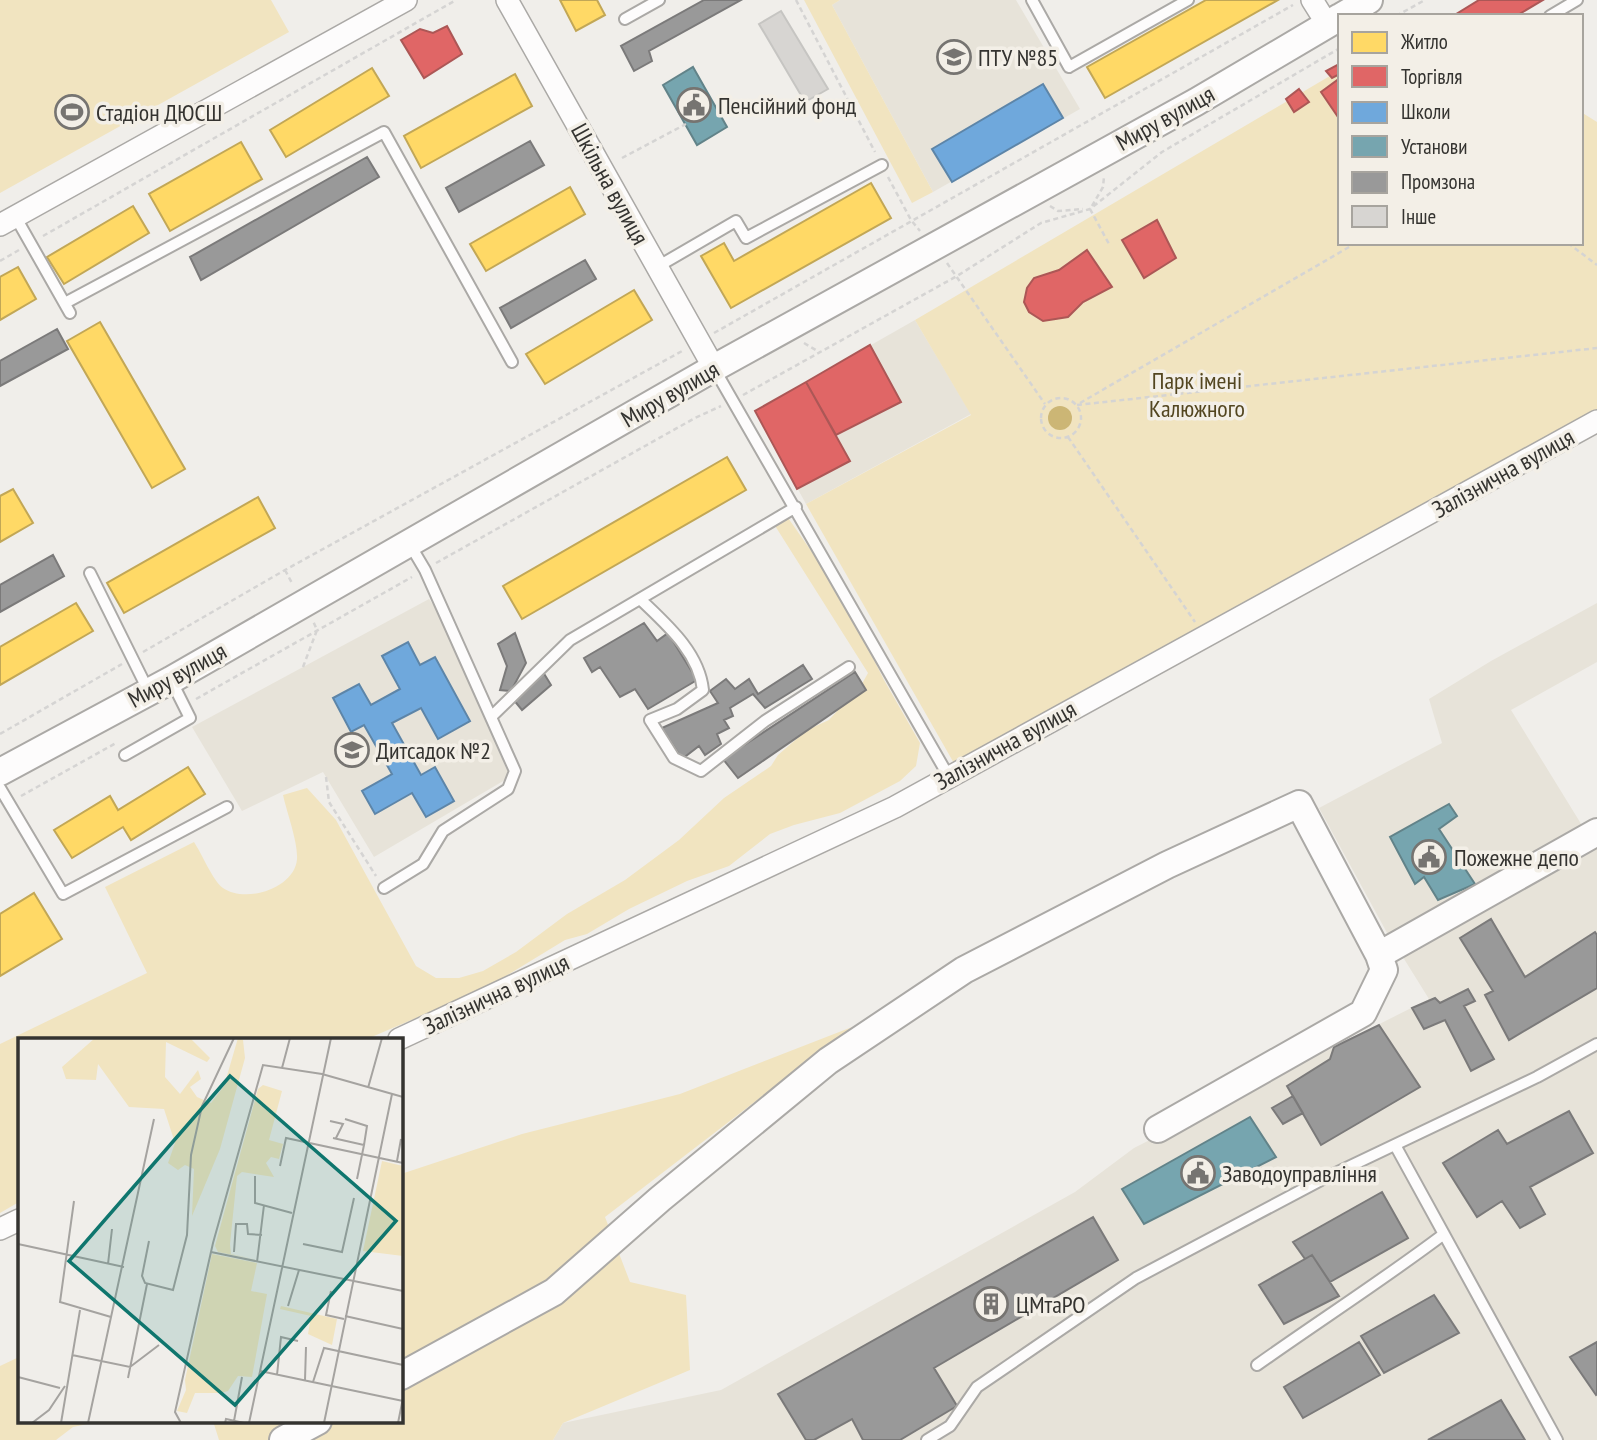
<svg xmlns="http://www.w3.org/2000/svg" width="1597" height="1440" viewBox="0 0 1597 1440" font-family="'PT Sans Narrow',sans-serif">
	<rect width="100%" height="100%" fill="#f0eeea"/>
	<!-- built -->
	<path fill="#e7e3d9" d="M840,0H1016L1080,109L933,192L832,5Z
		M915,320L971,414L806,504L755,411Z
		M429,599L437,610L510,777L374,857L323,772L242,811L192,727Z
		M1597,603V662L1511,710L1583,827L1392,942L1319,808L1442,743L1429,699L1491,661Z
		M1597,846V1440H553L563,1423L721,1390L1075,1192L1134,1148L1429,999L1401,954Z"/>
	<!-- green -->
	<path fill="#f1e4c0" d="M0,0H271L289,32L0,193Z
		M804,0H840L832,5L933,192L912,203Z
		M1340,70V243H1581V112L1597,122V410L955,765L806,504L971,415L915,320Z
		M786,515L840,592L884,680L920,743L916,766L900,781L840,813L794,825L770,834L729,866L687,881L629,909L587,934L565,940L486,988L367,1039H19V1202L0,1213V1044L147,973L105,887L194,842C202,854 213,881 223,888C246,904 295,888 297,859C298,842 287,813 283,795L307,788L336,820L416,966L436,978H459L483,971L516,952L567,914L625,880L679,840L724,798L771,766L778,755L807,730L829,720L863,682L868,673L772,521Z
		M852,1027L605,1217L630,1282L686,1295L690,1370L563,1423L553,1440H219L213,1421H401V1174L522,1134L680,1094Z
		M19,1357V1421H102L73,1427L56,1440H0V1366Z"/>
	<!-- water -->
	<path fill="#ccb675" d="M1048 418a12 12 0 1 1 24 0a12 12 0 1 1-24 0Z"/>
	<!-- homes -->
	<path fill="#ffd966" stroke="#c2a756" stroke-width="2" d="M560,0H597L605,15L576,31Z
		M1206,0H1278L1105,98L1087,67Z
		M372,68L389,96L286,157L270,130Z
		M515,74L532,106L421,168L404,136Z
		M241,142L262,179L170,231L149,194Z
		M871,183L891,218L731,308L701,256L724,243L734,261Z
		M570,187L585,214L486,271L470,244Z
		M133,206L149,233L64,284L47,257Z
		M18,267L36,299L0,320V277Z
		M634,290L652,320L545,384L526,354Z
		M100,322L185,469L152,488L67,341Z
		M727,457L746,490L522,619L503,586Z
		M13,489L33,523L0,542V496Z
		M258,497L275,528L124,613L107,583Z
		M76,603L93,631L0,685V647Z
		M188,767L205,794L131,840L123,827L72,858L54,830L110,796L118,810Z
		M34,893L62,939L0,976V914Z"/>
	<!-- shops -->
	<path fill="#e06666" stroke="#ac5756" stroke-width="2" d="M1479,0H1543L1516,16H1453Z
		M447,26L462,54L424,78L401,40L420,29L433,33Z
		M1339,64L1340,74L1332,78L1326,71Z
		M1340,78V120L1321,92Z
		M1299,89L1309,102L1294,112L1286,99Z
		M1157,220L1176,258L1144,278L1122,240Z
		M1087,250L1112,287L1083,302L1068,317L1043,321L1029,312L1024,302L1027,288L1034,278L1059,270Z
		M870,345L901,402L836,435L806,382Z
		M806,382L850,461L797,489L755,411Z"/>
	<!-- schools -->
	<path fill="#6fa8dc" stroke="#5d85a8" stroke-width="2" d="M1043,84L1063,118L952,182L932,149Z
		M408,642L420,665L435,657L470,721L438,739L421,708L392,723L421,775L435,767L454,801L426,817L412,793L375,814L362,791L392,774L364,725L351,732L333,698L359,684L371,705L400,689L382,656Z"/>
	<!-- public -->
	<path fill="#76a5af" stroke="#628389" stroke-width="2" d="M693,67L727,127L697,145L663,85Z
		M1449,804L1457,816L1439,829L1475,884L1438,900L1424,877L1415,884L1390,837Z
		M1250,1117L1276,1157L1144,1224L1122,1189Z"/>
	<!-- industry -->
	<path fill="#999" stroke="#7b7a7a" stroke-width="2" d="M704,0H741L649,51L652,61L634,71L621,46Z
		M530,141L544,165L459,212L446,188Z
		M367,157L379,177L201,280L190,257Z
		M585,260L596,279L511,328L500,308Z
		M57,329L68,349L0,386V361Z
		M53,555L64,576L0,612V585Z
		M644,623L657,641L668,633L697,680L648,709L635,689L620,697L600,667L592,672L584,658Z
		M515,633L526,663L511,691L500,690L507,666L498,644Z
		M803,665L812,679L765,708L753,694L730,708L733,716L724,720L729,728L717,734L721,744L705,755L699,746L682,759L662,728L718,703L710,691L726,679L735,689L749,679L758,694Z
		M543,672L551,685L522,710L513,699Z
		M855,672L866,690L738,778L723,759Z
		M1491,919L1525,977L1595,932L1597,935V988L1509,1040L1485,995L1493,991L1460,938Z
		M1468,989L1475,1001L1464,1006L1494,1059L1471,1071L1445,1020L1424,1029L1412,1008L1435,998L1440,1003Z
		M1379,1025L1420,1087L1321,1145L1287,1086L1330,1059L1334,1047Z
		M1293,1096L1303,1113L1283,1124L1272,1108Z
		M1569,1111L1593,1153L1530,1187L1545,1214L1520,1228L1502,1201L1477,1217L1443,1163L1498,1130L1507,1144Z
		M1382,1192L1408,1238L1330,1282L1312,1255L1305,1259L1293,1242Z
		M1093,1217L1118,1260L934,1368L957,1406L900,1440H863L852,1419L814,1440H806L778,1394Z
		M1312,1255L1339,1296L1284,1324L1259,1285Z
		M1434,1295L1459,1333L1384,1373L1361,1336Z
		M1359,1342L1380,1375L1303,1418L1284,1387Z
		M1597,1342V1394L1596,1395L1570,1357Z
		M1501,1400L1525,1440H1428Z"/>
	<!-- building -->
	<path fill="#d7d5d2" stroke="#c6c5c2" stroke-width="2" d="M781,11L828,89L805,102L759,24Z"/>
	<g fill="none" stroke-linecap="round" stroke-linejoin="round">
		<!-- service casing -->
		<g stroke="#aba9a6" stroke-width="14">
			<path id="service" d="M1032,0L1069,67L1188,0
				M1550,16L1577,0
				M625,19L659,0
				M15,216L70,313
				M657,267L736,221L746,238L882,165
				M65,303L384,132L512,362
				M715,370L949,777
				M90,573L149,692
				M640,599C666,624 699,652 703,690L677,709L650,720L674,758L701,771L765,721L849,667
				M491,717L570,640L796,507
				M125,755L190,718L171,680
				M0,788L63,894L227,807
				M384,888L423,864L443,831L508,789L515,771L425,570L409,543
				M1395,1145L1557,1440
				M1257,1365C1319,1321 1383,1280 1444,1234
				M927,1440L950,1426L977,1387L1136,1278L1321,1180L1537,1077L1597,1044"/>
		</g>
		<!-- minor casing -->
		<g stroke="#aba9a6" stroke-width="24">
			<path id="minor" d="M507,0L714,368
				M1312,0L1327,24
				M0,225L406,0
				M399,1039L895,807L1597,421
				M0,1229L19,1220"/>
		</g>
		<!-- tertiary casing -->
		<g stroke="#aba9a6" stroke-width="30">
			<path id="tertiary" d="M1342,16L1369,0
				M0,772L171,680L714,368L1196,102L1340,17
				M1379,955L1597,832
				M401,1376L554,1292L660,1199L828,1061L964,970L1167,865L1299,804L1379,955L1384,970L1363,1013L1158,1129
				M283,1440L318,1421"/>
		</g>
		<!-- path -->
		<path stroke="#d5d4d3" stroke-width="2.5" stroke-dasharray="5 3.5" stroke-linecap="butt" d="M796,0L875,152
			M1396,16L1425,0
			M622,158L686,124
			M888,177L911,220L920,231
			M1050,206L1058,211L1083,209
			M1092,206L1103,187L1104,177
			M1090,209L1109,244
			M43,236L456,0
			M1568,243L1597,265
			M0,261L19,250
			M947,263L1045,404
			M714,333L1293,5
			M804,343L819,352
			M743,395L957,276L1041,223L1090,209L1162,152L1340,48
			M1041 418a20 20 0 1 1 40 0a20 20 0 1 1-40 0Z
			M1080,403L1356,243
			M1077,405L1597,348
			M1068,437L1195,622
			M436,563L695,418L721,406
			M285,570L293,585
			M143,652L285,570L684,350
			M303,667L317,630L313,621
			M196,699L412,577
			M0,734L122,664
			M326,777L329,802L376,876
			M21,796L116,743"/>
		<!-- service -->
		<use href="#service" stroke="#fdfcfc" stroke-width="10"/>
		<!-- minor -->
		<use href="#minor" stroke="#fdfcfc" stroke-width="21"/>
		<!-- tertiary -->
		<use href="#tertiary" stroke="#fdfcfc" stroke-width="26"/>
	</g>
	<!-- icons -->
	<defs>
		<g id="university-ring" transform="scale(1.75)"><circle r="9.5" fill="#f3efe7" stroke="#767471" stroke-width="1.5"/><path d="M0-5L7-2L0 1L-7-2ZM-4 1L0 2.5L4 1V4Q0 6-4 4Z" fill="#767471"/></g>
		<g id="civic-ring" transform="scale(1.75)"><circle r="9.5" fill="#f3efe7" stroke="#767471" stroke-width="1.5"/><path d="M-.6-6.5H3V-4.5H.6V-3L4-1V1h2V6H-6V1h2V-1L-.6-3ZM-1.2 2.5V6h2.4V2.5Z" fill="#767471"/></g>
		<g id="stadium-ring" transform="scale(1.75)"><circle r="9.5" fill="#f3efe7" stroke="#767471" stroke-width="1.5"/><path d="M0-5a6.5 5 0 1 0 0 10a6.5 5 0 1 0 0-10ZM-3.5-1.8h7v3.6h-7Z" fill="#767471"/></g>
		<g id="school-ring" transform="scale(1.75)"><circle r="9.5" fill="#f3efe7" stroke="#767471" stroke-width="1.5"/><path d="M0-5L7-2L0 1L-7-2ZM-4 1L0 2.5L4 1V4Q0 6-4 4Z" fill="#767471"/></g>
		<g id="building-ring" transform="scale(1.75)"><circle r="9.5" fill="#f3efe7" stroke="#767471" stroke-width="1.5"/><path d="M-4-6H4V6H1V3H-1V6H-4ZM-2.5-4.3h1.7v1.8h-1.7ZM.8-4.3h1.7v1.8H.8ZM-2.5-1h1.7V.8h-1.7ZM.8-1h1.7V.8H.8Z" fill="#767471"/></g>
	</defs>
	<g fill-rule="evenodd">
		<use href="#university-ring" x="954" y="57"/>
		<use href="#civic-ring" x="694" y="105"/>
		<use href="#stadium-ring" x="72" y="112"/>
		<use href="#school-ring" x="352" y="750"/>
		<use href="#civic-ring" x="1429" y="857"/>
		<use href="#civic-ring" x="1198" y="1173"/>
		<use href="#building-ring" x="991" y="1304"/>
	</g>
	<g text-anchor="middle" dominant-baseline="central" stroke-width="7" stroke-linejoin="round" paint-order="stroke">
		<!-- poi labels -->
		<g font-size="24" fill="#343330" stroke="#f3efe7" text-anchor="start">
			<text x="978" y="57">ПТУ №85</text>
			<text x="718" y="105">Пенсійний фонд</text>
			<text x="96" y="112">Стадіон ДЮСШ</text>
			<text x="376" y="750">Дитсадок №2</text>
			<text x="1454" y="857">Пожежне депо</text>
			<text x="1222" y="1173">Заводоуправління</text>
			<text x="1016" y="1304">ЦМтаРО</text>
		</g>
		<!-- street labels -->
		<g font-size="24" fill="#343330" stroke="#f3efe7">
			<text transform="translate(1165 118) rotate(-29)">Миру вулиця</text>
			<text transform="translate(610 184) rotate(61)">Шкільна вулиця</text>
			<text transform="translate(670 394) rotate(-30)">Миру вулиця</text>
			<text transform="translate(1503 473) rotate(-29)">Залізнична вулиця</text>
			<text transform="translate(177 675) rotate(-29)">Миру вулиця</text>
			<text transform="translate(1005 745) rotate(-29)">Залізнична вулиця</text>
			<text transform="translate(496 994) rotate(-25)">Залізнична вулиця</text>
		</g>
		<!-- park labels -->
		<g font-size="24" fill="#534620" stroke="#f3efe7">
			<text x="1197" y="380">Парк імені<tspan x="1197" dy="28">Калюжного</tspan></text>
		</g>
	</g>
	<!-- overview -->
	<g transform="translate(18 1038)">
		<rect width="385" height="385" fill="#f0eeea"/>
		<path d="M77,0H172L192,20L189,24L148,4L147,39L162,56L180,32L183,41L172,49L179,59L193,65L206,48L220,0L225,2L227,20L202,111L174,178L176,131L167,127L160,132L150,125L157,105L146,71L111,69L80,26L78,42L48,41L44,29ZM245,47L264,53L251,102L265,106L261,121L253,119L248,125L256,139L224,134L219,138L212,206L213,216L239,222L200,214L197,208L240,51ZM364,123L385,128V218L345,213ZM194,216L239,225L233,253L249,256L234,339L220,338L210,353L203,355H177L169,375L159,373L168,352L167,342ZM263,268L319,281L314,307L290,296L293,278L262,271Z" fill="#f1e4c0"/>
		<path fill="none" stroke="#a5a3a0" stroke-width="2" d="M264,30L272,0M350,50L364,0M327,81L349,88L346,107M312,83L325,86L318,100M315,100L346,107L339,141M379,123L383,101M262,128L268,100L385,125M237,138V165L274,175M56,163L42,264L93,279M131,203L124,238L127,245L155,252L169,197L173,117L184,68L216,0M0,206L106,229M285,206L324,214L336,160M193,214L385,253M216,214L218,186H229L230,196L244,197M239,224L246,167M90,226L94,191M313,253L308,277L326,281M270,268L281,232M327,278L385,291M54,317L112,329L141,307M242,333L385,363M259,337L263,299L280,303M0,339L42,350M110,340L129,246M287,342L288,309M295,344L306,310L385,327M216,383L224,339M14,385L31,372L47,348M43,385L62,272M70,385L136,81M163,385L157,374L195,205L245,27L304,36L385,59M207,385L208,381L226,385M231,385L313,0M306,385L374,56M380,385L385,360"/>
		<path fill="#0f766e" fill-opacity="0.15" stroke="#0f766e" stroke-width="3.5" d="M212,38L378,183L217,367L51,223Z"/>
		<rect width="385" height="385" fill="none" stroke="#343330" stroke-width="3.5"/>
	</g>
	<!-- legend -->
	<rect x="1338" y="14" width="245" height="231" fill="#f3efe7" stroke="#a7a49e" stroke-width="2"/>
	<rect x="1352" y="32" width="35" height="21" fill="#ffd966" stroke="#a7a49e" stroke-width="2"/>
	<text x="1401" y="49" font-size="21" fill="#343330">Житло</text>
	<rect x="1352" y="66" width="35" height="21" fill="#e06666" stroke="#a7a49e" stroke-width="2"/>
	<text x="1401" y="84" font-size="21" fill="#343330">Торгівля</text>
	<rect x="1352" y="102" width="35" height="21" fill="#6fa8dc" stroke="#a7a49e" stroke-width="2"/>
	<text x="1401" y="119" font-size="21" fill="#343330">Школи</text>
	<rect x="1352" y="136" width="35" height="21" fill="#76a5af" stroke="#a7a49e" stroke-width="2"/>
	<text x="1401" y="154" font-size="21" fill="#343330">Установи</text>
	<rect x="1352" y="172" width="35" height="21" fill="#999999" stroke="#a7a49e" stroke-width="2"/>
	<text x="1401" y="189" font-size="21" fill="#343330">Промзона</text>
	<rect x="1352" y="206" width="35" height="21" fill="#d7d5d2" stroke="#a7a49e" stroke-width="2"/>
	<text x="1401" y="224" font-size="21" fill="#343330">Інше</text>
</svg>
